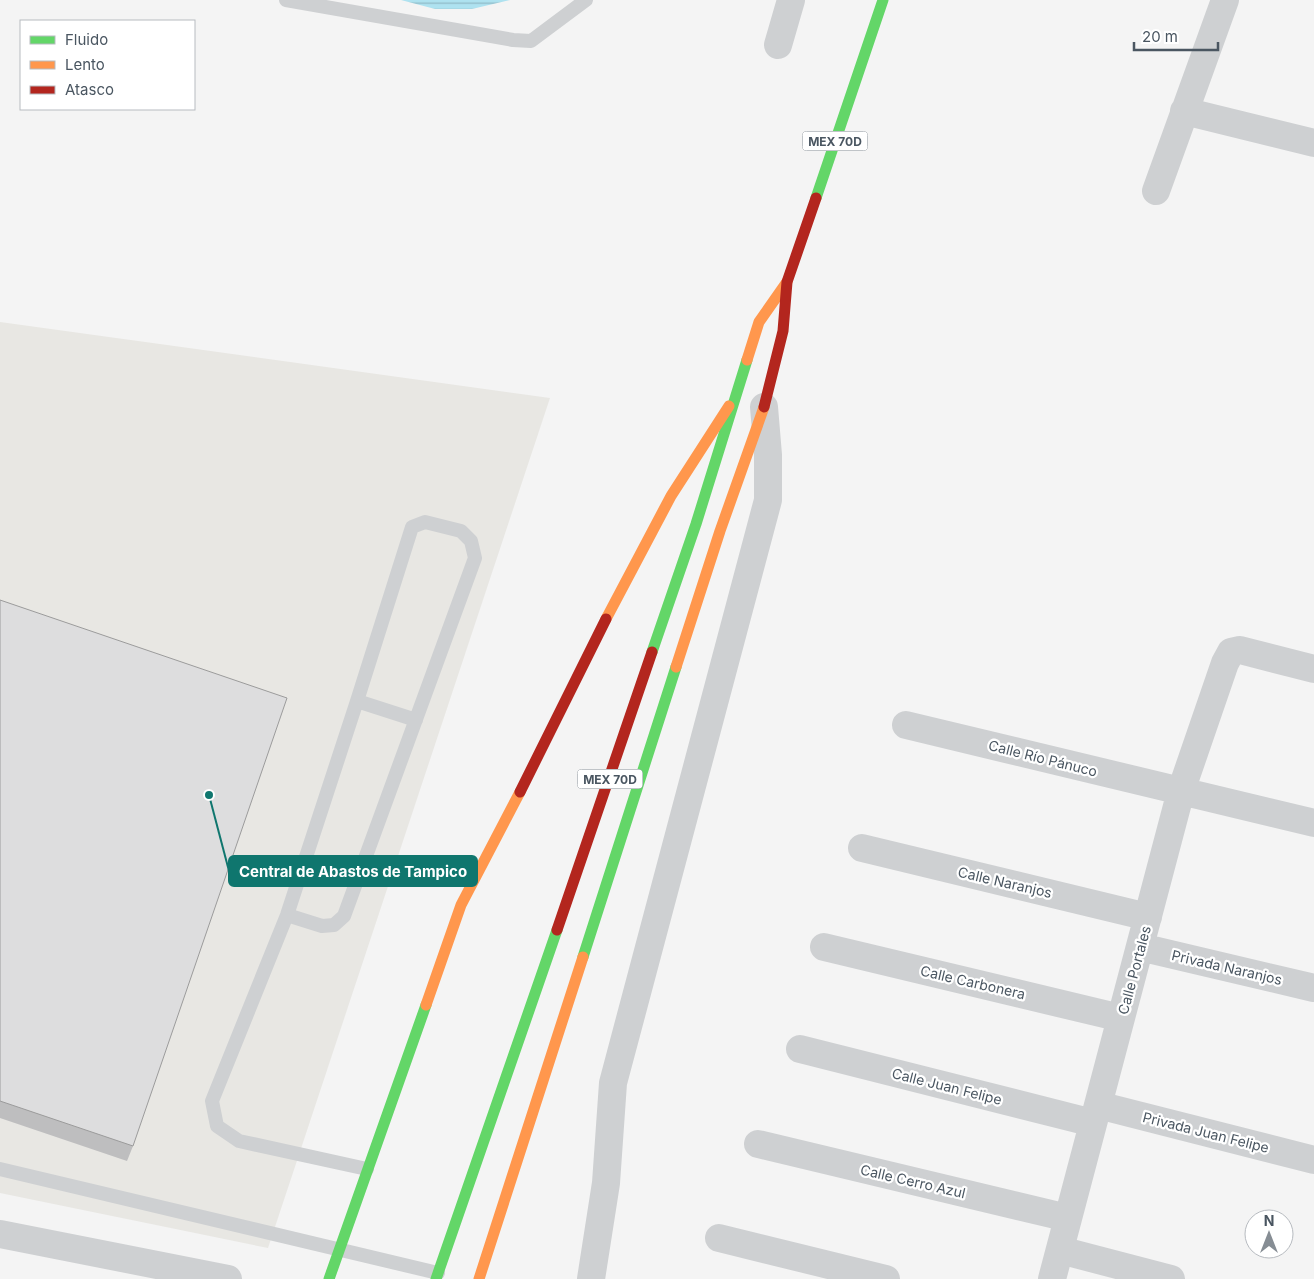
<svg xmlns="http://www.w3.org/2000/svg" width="1314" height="1279" viewBox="0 0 1314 1279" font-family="Inter,sans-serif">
	<defs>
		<pattern id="water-rules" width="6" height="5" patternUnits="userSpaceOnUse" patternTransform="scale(1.25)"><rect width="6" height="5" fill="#aee2f0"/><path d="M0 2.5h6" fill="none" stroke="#90bac6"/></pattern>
	</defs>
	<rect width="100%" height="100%" fill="#f4f4f4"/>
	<!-- commercial -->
	<path fill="#e8e7e3" d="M0,322L550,398L268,1248L0,1193Z"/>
	<!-- water -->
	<path fill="url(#water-rules)" d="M401,0H510L472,9H435Z"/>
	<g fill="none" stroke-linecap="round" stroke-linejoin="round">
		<!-- lane -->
		<path stroke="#ced0d2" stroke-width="14" d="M286,0L513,40L531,41L586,0
			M357,701L416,720
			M287,915L322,926L334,925L344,916L475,558L471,541L461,531L425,522L412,527L357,701L287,915L212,1101L217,1126L239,1141L367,1169
			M0,1169L438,1273"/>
		<!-- street -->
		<path stroke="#ced0d2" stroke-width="28" d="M778,45L791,0
			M1184,111L1314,143
			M1156,191L1225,0
			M906,725L1314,823
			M862,848L1148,917
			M824,947L1121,1018
			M1140,947L1314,988
			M800,1049L1093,1123
			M1098,1105L1314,1160
			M758,1144L1068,1218
			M0,1234L228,1279
			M719,1238L886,1279
			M1060,1250L1171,1279
			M591,1279L606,1183L613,1083L768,500V455L764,407
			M1052,1279L1181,791L1225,663L1231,652L1240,650L1314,669"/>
		<!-- fast -->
		<path stroke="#63d668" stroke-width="11" d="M816,198L883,0
			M652,652L696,524L747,360
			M583,957L676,667
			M329,1279L426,1005
			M436,1279L557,930"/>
		<!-- slow -->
		<path stroke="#ff974d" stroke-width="11" d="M747,360L759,322L787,282
			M606,619L671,496L729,406
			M676,667L720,531L764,407
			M426,1005L461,905L520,792
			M479,1279L583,957"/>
		<!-- jam -->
		<path stroke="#b3261e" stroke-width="11" d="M764,407L783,331L787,282L816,198
			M520,792L606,619
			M557,930L652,652"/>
	</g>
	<!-- wall -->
	<path fill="#bebebf" d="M0,600L133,1146L127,1161L0,1118Z"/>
	<!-- building -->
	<path fill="#ddddde" stroke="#9b9b9b" d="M0,600L287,698L133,1146L0,1101Z"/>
	<g text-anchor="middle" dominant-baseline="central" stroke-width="4.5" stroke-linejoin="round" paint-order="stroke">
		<!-- shield labels -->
		<g fill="#fff" stroke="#808990" stroke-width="1">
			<rect x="802.5" y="131.5" width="65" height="19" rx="4"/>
			<rect x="577.5" y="769.5" width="65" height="19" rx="4"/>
		</g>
		<g font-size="12" font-weight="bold" fill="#4a5661">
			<text x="835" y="141">MEX 70D</text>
			<text x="610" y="779">MEX 70D</text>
		</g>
		<!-- street labels -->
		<g font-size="14" fill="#4a5661" stroke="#fff">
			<text transform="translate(1043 758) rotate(14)">Calle Río Pánuco</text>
			<text transform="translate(1005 882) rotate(13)">Calle Naranjos</text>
			<text transform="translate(1227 967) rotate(13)">Privada Naranjos</text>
			<text transform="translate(1134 970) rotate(-75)">Calle Portales</text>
			<text transform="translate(973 982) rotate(13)">Calle Carbonera</text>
			<text transform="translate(947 1086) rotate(14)">Calle Juan Felipe</text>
			<text transform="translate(1206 1132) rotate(14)">Privada Juan Felipe</text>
			<text transform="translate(913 1181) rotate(13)">Calle Cerro Azul</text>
		</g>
	</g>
	<!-- callouts -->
	<path fill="none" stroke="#0f766e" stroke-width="2" d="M209 795L229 871"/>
	<circle fill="#0f766e" stroke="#fff" stroke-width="2" cx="209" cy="795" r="5"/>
	<rect fill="#0f766e" stroke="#0f766e" stroke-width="2" x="229" y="856" width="248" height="30" rx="5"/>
	<g font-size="15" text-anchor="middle" font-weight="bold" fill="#fff">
		<text x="353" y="877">Central de Abastos de Tampico</text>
	</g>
	<!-- legend -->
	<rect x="20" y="20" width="175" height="90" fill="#ffffff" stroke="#b7bbc0"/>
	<rect x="30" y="36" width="25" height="8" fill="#63d668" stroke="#b7bbc0"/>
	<text x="65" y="45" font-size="15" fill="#4a5661">Fluido</text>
	<rect x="30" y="61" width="25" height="8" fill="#ff974d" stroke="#b7bbc0"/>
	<text x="65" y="70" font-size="15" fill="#4a5661">Lento</text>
	<rect x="30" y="86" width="25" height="8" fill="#b3261e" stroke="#b7bbc0"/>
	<text x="65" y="95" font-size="15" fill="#4a5661">Atasco</text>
	<!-- north arrow -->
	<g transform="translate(1269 1234)"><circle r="24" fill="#ffffff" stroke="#b7bbc0"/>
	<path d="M0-4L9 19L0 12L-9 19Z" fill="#868d94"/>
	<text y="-8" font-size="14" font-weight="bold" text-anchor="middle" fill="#4a5661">N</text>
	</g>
	<!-- scale -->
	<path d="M1134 42v8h84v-8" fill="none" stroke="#4a5661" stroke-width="2.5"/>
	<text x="1142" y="42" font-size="15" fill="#4a5661" stroke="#ffffff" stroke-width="4" paint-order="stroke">20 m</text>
</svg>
